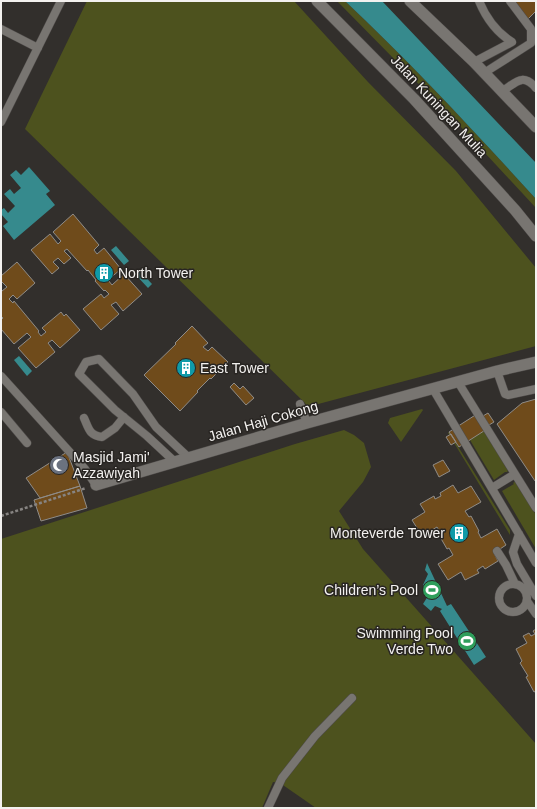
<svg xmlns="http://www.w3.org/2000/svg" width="537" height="809" viewBox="0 0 537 809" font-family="Helvetica,sans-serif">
	<rect width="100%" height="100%" fill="#322f2c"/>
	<!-- green -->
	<path fill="#4d521e" d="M87,1H294L368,82L456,171L536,268V346L307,407L305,403L25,129Z
		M337,1H345C412,64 474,131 536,199V208L459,125Z
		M422,409L423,410L401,442L388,423L390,418Z
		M344,430L354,435L364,443L371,467L363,482L339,511L363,549L536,744V808H316L280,783L273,782L262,808H1V539L295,444Z
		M485,430L508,471L507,472H505L494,480L470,440Z
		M449,432L510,530V535L448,433Z
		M516,481L536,515V549L502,491L514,484L513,483Z"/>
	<!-- water -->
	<path fill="#368a8d" d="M345,1H382L536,163V199C474,131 412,64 345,1Z
		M29,167L50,191L46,194L55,205L14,240L3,226L8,222L1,214V210L4,208L8,213L15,206L4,194L10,189L14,194L21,188L10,175L16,170L21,175Z
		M116,246L129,261L124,265L111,250Z
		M139,270L152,284L148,288L135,274Z
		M19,356L32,371L27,376L14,360Z
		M427,563L447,606L451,604L486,657L474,665L440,611L442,609L435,606L431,611L423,604L428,596L423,585L428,574L425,570Z"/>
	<!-- building -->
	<path fill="#6f4b1b" stroke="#8f8c88" d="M512,1H536V11L526,21Z
		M73,214L99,245L94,250L97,254L104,248L121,269L108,280L112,285L124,274L142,294L123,311L116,302L111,305L119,314L101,330L83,309L101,294L104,298L109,294L105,290L104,291L95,281L96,280L88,270L87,271L67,249L64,251L71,258L64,264L58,258L53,262L59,268L52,274L31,250L50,234L58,244L61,241L53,232Z
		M17,262L35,283L17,299L13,295L9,299L13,303L14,301L39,331L38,332L41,336L46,332L42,328L61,312L64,316L66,314L80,330L60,348L52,340L48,343L55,352L36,368L18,348L31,337L27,333L14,344L1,329V320L3,318L1,316V289L2,291L7,287L1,281V276Z
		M192,326L208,343L203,347L208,351L212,347L228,362L211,379L210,378L197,391L198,392L180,411L144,375L176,344L175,343Z
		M234,383L240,389L243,386L254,398L246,405L230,387Z
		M536,399V480L535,481L497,424L522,403Z
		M480,412L490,427L459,447L449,432Z
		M488,413L494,422L489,425L483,416Z
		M451,434L456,442L451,445L446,437Z
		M67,452L80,486L40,498L26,478Z
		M443,460L450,471L439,477L433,465Z
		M453,485L458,493L471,486L481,502L465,511L469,517L471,516L479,531L478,532L481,538L497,529L506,545L494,553L498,561L485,569L483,566L477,570L479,573L465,580L461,572L448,580L438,564L453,555L449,548L447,549L439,535L441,534L437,527L422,536L412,520L425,512L420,504L434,496L435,499L441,496L440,493Z
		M80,486L87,508L41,521L34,500Z
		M536,629V691L534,692L526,677L528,676L520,663L522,661L516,649L527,643L523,636L529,633L531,636L535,634L533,631Z"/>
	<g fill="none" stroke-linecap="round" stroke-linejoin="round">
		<!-- service casing -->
		<g stroke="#4e4b49" stroke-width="9">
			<path id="service" d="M1,29L38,48
				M474,62L512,42C496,32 486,18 479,1
				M484,73L531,43V29L510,1
				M501,92C516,83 522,72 536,88
				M1,122L61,1
				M497,371L505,394L508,395L536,389
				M1,376L85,469L96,485
				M458,382L536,508
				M433,389L536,563
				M300,404L307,423
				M1,412L27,443
				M84,418C89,429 89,435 102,437L115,428L124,417
				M175,462L147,436L115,410L79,374L86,362L99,359L133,394L156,427L189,458
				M492,488L515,474
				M519,534L513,552L517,564L536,596
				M497,551L506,565L515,584
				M499 598a14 14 0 1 1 28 0a14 14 0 1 1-28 0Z
				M527,601L536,614
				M268,808L282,778L315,736L352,698"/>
		</g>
		<!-- minor casing -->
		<g stroke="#4e4b49" stroke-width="12">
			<path id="minor" d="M96,485L307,423L497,371L536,362"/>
		</g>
		<!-- tertiary casing -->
		<g stroke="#4e4b49" stroke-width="12">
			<path id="tertiary" d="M317,1L414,99L515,210L536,236"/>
		</g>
		<!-- secondary casing -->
		<g stroke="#4e4b49" stroke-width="12">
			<path id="secondary" d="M410,1L474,62L536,127"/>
		</g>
		<!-- path -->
		<path stroke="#878482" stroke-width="2.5" stroke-dasharray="3 2" stroke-linecap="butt" d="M1,516L86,488"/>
		<!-- service -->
		<use href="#service" stroke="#787571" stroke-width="8"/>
		<!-- minor -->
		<use href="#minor" stroke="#787571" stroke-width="11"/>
		<!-- tertiary -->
		<use href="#tertiary" stroke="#787571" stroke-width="11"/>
		<!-- secondary -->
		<use href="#secondary" stroke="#787571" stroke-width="11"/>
	</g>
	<!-- icons -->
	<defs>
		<g id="building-disc" transform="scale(1)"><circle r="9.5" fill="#0f9aa8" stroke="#282522"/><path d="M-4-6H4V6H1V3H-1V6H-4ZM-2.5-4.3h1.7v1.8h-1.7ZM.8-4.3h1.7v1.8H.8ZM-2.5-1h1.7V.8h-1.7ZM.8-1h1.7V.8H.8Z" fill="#fff"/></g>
		<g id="mosque-disc" transform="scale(1)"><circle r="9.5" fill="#6b7280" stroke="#282522"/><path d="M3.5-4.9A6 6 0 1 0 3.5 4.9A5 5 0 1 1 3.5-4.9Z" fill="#fff"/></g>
		<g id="stadium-disc" transform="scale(1)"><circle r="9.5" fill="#2e9e5b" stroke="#282522"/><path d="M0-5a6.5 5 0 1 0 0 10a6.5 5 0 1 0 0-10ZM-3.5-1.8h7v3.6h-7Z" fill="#fff"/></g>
	</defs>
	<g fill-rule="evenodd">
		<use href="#building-disc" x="104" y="273"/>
		<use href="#building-disc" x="186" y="368"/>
		<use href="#mosque-disc" x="59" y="465"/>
		<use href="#building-disc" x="459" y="533"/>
		<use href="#stadium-disc" x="432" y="590"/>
		<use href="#stadium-disc" x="467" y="641"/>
	</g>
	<g text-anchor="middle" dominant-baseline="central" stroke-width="3" stroke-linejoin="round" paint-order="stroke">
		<!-- street labels -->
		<g font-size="14" fill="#f3f1ef" stroke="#282522">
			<text transform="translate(439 106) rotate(47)">Jalan Kuningan Mulia</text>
			<text transform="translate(263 421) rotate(-16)">Jalan Haji Cokong</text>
		</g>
		<!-- poi labels -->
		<g font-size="14" fill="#f3f1ef" stroke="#282522" text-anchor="start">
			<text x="118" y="273">North Tower</text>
			<text x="200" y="368">East Tower</text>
			<text x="73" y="457">Masjid Jami'<tspan x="73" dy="16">Azzawiyah</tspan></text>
			<text x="445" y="533" text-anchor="end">Monteverde Tower</text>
			<text x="418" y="590" text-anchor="end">Children’s Pool</text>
			<text x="453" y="633" text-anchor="end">Swimming Pool<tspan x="453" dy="16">Verde Two</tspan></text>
		</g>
	</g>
	<!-- border -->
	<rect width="537" height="809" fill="none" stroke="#f3f1ef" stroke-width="4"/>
</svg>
